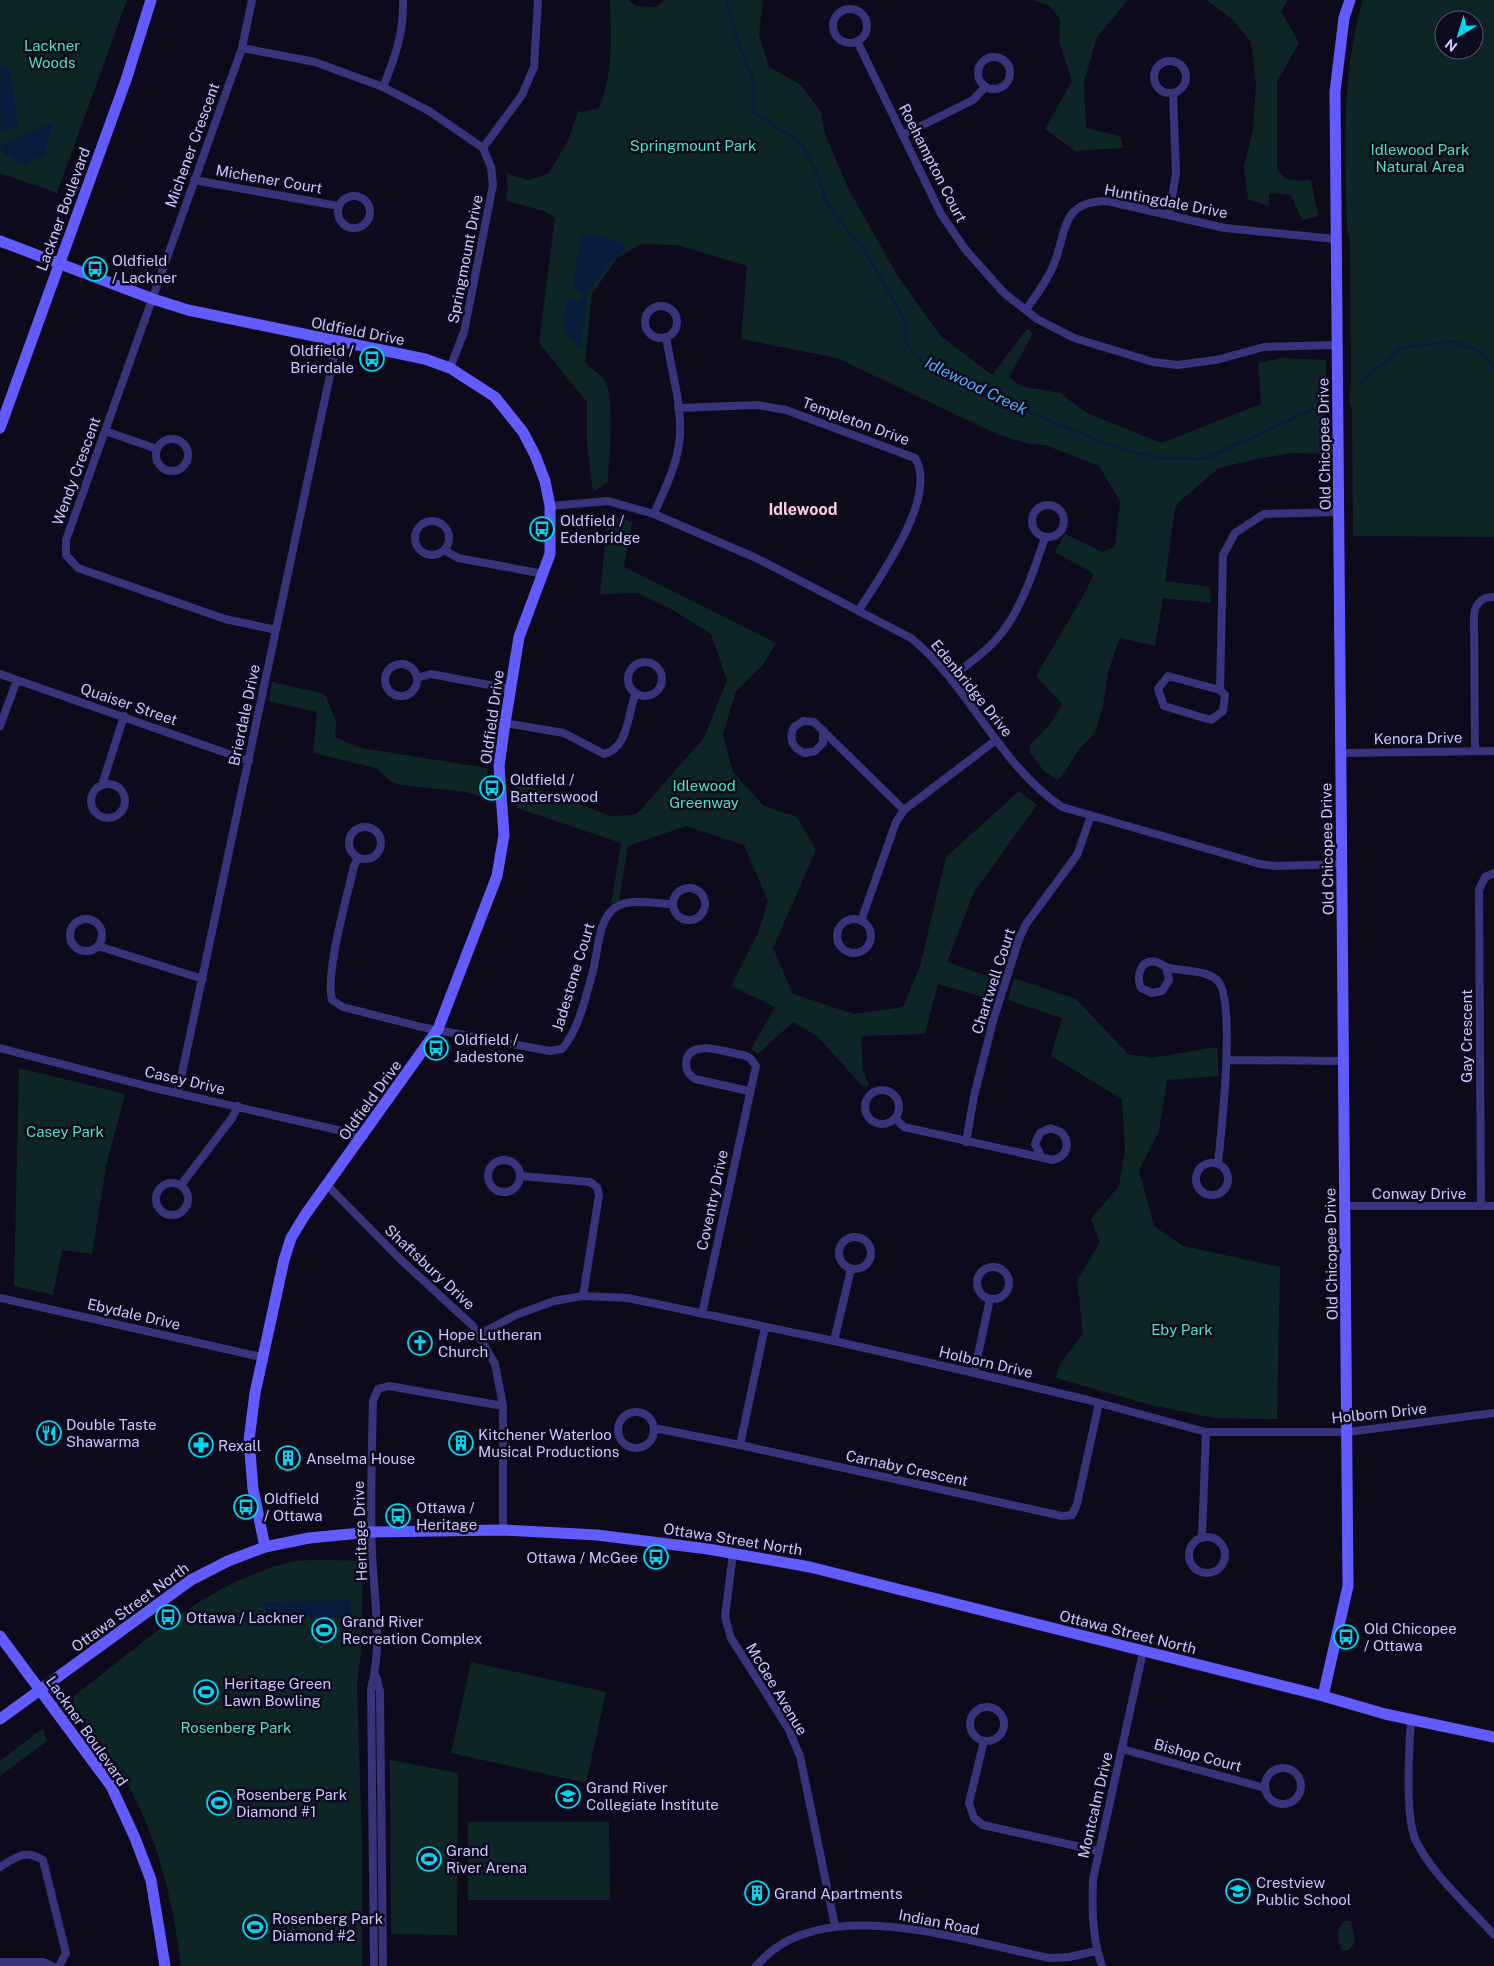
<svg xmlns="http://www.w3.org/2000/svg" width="1494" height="1966" viewBox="0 0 1494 1966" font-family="'Public Sans',sans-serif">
	<rect width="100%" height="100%" fill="#0d0a1c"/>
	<!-- green -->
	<path fill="#0d2625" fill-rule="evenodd" d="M0,0H127L57,193L0,173Z
		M610,0H628L636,6L656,7L664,0H763L759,35L769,67L801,85L821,112L825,134L849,190L897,275L935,328L941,336L992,375L1027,329L1033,333L1009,377L1020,386L1060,393L1087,413L1161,443L1261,404L1258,363L1282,358L1326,360L1325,454L1292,453L1256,459L1219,468L1179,502L1175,508L1165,581L1210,587L1211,603L1163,598L1155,646L1120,638L1108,672L1103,705L1095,733L1080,748L1060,779L1059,778L1057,780L1044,771L1029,751L1031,749L1029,746L1052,722L1062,704L1036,676L1085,593L1094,574L1055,552L1065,534L1103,552L1115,547L1120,501L1099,466L1045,445L1030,444L999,435L837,358L741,339L747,266L677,245L641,244L617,258L592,294L585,362C590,368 600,373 605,381C615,399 609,459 608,482L593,492L587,445V402L539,343L555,218L544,211L506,201L508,187L506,173L528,180L548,174L568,141L578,112L598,109C614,77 611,35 610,0Z
		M1033,0H1133L1127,1L1097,37L1084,82L1086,128L1120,136L1123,148L1075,151L1045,129L1072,81L1059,41L1060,19L1050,6Z
		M1206,0H1288L1281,11L1299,43L1277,82V167C1283,184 1296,180 1311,180L1318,216L1302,220L1291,195L1269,193V206L1248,199L1244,167L1253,131L1256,83L1251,42L1233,20Z
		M1363,0H1494V537L1353,536L1352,411L1349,400L1351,385L1350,241L1347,228C1345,152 1341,74 1363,0ZM1444,20H1474V50H1444Z
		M608,515L632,522L624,567L776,643L763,665L736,691L723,734L733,772L764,806L797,817L816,850L773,948L793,994L854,1014L903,1007L920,966L946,857L1019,791L1037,805L974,892L947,962L993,978L987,998L938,984L925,1034L861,1036L863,1070L869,1085L864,1088L817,1036L793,1022L758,1054L751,1049L775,1007L731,986L758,933L768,901L744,845L686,826L628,846L619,901L611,904L621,843L517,808L513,780L611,816L636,815L704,738L727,680L711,634L673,610L637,593L600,594Z
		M272,682L325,694L336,721L335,737L361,748L487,768L490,800L467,792L401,785L392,782L376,768L313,753L317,712L269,701Z
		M1014,978L1076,999L1128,1054L1151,1058L1217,1047L1219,1076L1167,1080L1159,1131L1139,1170L1154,1226L1183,1246L1280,1267L1277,1419L1214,1418L1151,1405L1056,1378L1060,1364L1083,1334L1077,1280L1100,1243L1091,1219L1119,1186L1125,1151L1122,1099L1051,1056L1062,1018L1008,1000Z
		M19,1068L125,1094L106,1166L92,1254L62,1250L53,1295L14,1286Z
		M363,1561L361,1651L357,1684L362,1842V1966H181C173,1896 154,1823 115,1763C103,1744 87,1726 73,1709L74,1696C140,1646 205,1584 287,1563C306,1558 343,1561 363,1561Z
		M471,1662L606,1692L586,1783L451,1753Z
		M43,1728L47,1741L0,1776V1761Z
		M390,1760L458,1773L457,1935L391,1934Z
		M468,1822H609L610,1900H468Z
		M1344,1921H1351L1355,1943L1348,1951H1342C1337,1939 1336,1931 1344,1921Z"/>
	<!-- water -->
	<path fill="#091b3c" d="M0,65L10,69L18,125L1,132Z
		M53,122L44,157L34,159L27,166C18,161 2,156 0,145Z
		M590,233L623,243L625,251L613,260L588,291L580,349C563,331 561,324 567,300L570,299L579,302L581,292L573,288L579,245L583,235Z
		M351,1600V1617L265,1619L264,1602Z"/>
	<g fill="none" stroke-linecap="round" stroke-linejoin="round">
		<!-- stream -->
		<path stroke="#091b3c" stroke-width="2.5" d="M726,0L740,48L754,81V113L801,143L817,173L827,204L867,254L906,323V344L923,362L995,399L1110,445L1157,458L1205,459L1318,407
			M1359,384L1401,348L1453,341L1483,353L1494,368"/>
		<!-- street -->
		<path stroke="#37347c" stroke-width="8" d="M252,0L242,48L66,540V555L78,568L225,619L276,630
			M833 26a17 17 0 1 1 34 0a17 17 0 1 1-34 0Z
			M857,41L941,214L965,249L1004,293L1037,319L1074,338L1153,362L1177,365L1216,360L1264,347L1337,345
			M242,48L315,62L383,87L429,111L483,148L491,167L493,185L464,332L450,368
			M978 73a16 16 0 1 1 32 0a16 16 0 1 1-32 0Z
			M1154 77a16 16 0 1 1 32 0a16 16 0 1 1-32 0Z
			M383,87C395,58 404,32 403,0
			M903,135L973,100L985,87
			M483,148L522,95L534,67L538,0
			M194,180L338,206
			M338 212a16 16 0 1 1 32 0a16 16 0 1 1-32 0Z
			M1169,214L1176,174L1173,93
			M645 322a16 16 0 1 1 32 0a16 16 0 1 1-32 0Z
			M1026,310C1035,296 1048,280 1054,264C1067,231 1061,201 1107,201L1225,228L1336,239
			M678,408L758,405L786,410L915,458C939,496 879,578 859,610
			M105,431L157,449
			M156 455a16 16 0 1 1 32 0a16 16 0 1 1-32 0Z
			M1032 521a16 16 0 1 1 32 0a16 16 0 1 1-32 0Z
			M550,506L608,501L654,514L756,558L911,638C970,686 998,764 1062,807L1260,864L1276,866L1343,864
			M654,514C665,488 679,462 680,433C681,402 671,368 666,337
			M415 538a17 17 0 1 1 34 0a17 17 0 1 1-34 0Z
			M444,550L458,558L544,574
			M628 679a17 17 0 1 1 34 0a17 17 0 1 1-34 0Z
			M385 680a16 16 0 1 1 32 0a16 16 0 1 1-32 0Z
			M0,674L249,761
			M417,678L431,674L511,689
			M950,678C967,665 986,652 1000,635C1021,610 1035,568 1045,537
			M1220,690L1168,676L1158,689L1164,706L1211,720L1223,711L1225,695L1220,690L1223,555L1235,533L1264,514L1340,512
			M505,723L564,733L604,754C629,748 627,714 636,693
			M0,726L17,680
			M823,730V743L815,751L805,753C793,749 788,739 794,727L803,721L814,722L904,810
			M1475,751L1474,615C1476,602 1482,597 1494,597
			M1341,753L1494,751
			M91 801a17 17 0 1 1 34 0a17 17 0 1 1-34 0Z
			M102,785L124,716
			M349 843a16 16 0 1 1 32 0a16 16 0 1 1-32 0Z
			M358,858L354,866C347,897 325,973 332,1000L343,1007L421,1027L550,1051L562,1049C579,1029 586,996 593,971C598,952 598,918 616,907C630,898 656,904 672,904
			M673 904a16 16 0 1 1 32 0a16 16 0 1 1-32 0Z
			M70 935a16 16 0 1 1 32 0a16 16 0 1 1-32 0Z
			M837 936a17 17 0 1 1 34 0a17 17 0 1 1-34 0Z
			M861,921L896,822L904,810L996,740
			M98,946L203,979
			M1166,967L1169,980L1162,991L1152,993L1141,988C1136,976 1140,959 1156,962C1161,963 1164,967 1169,968C1183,971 1206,970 1217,980C1237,999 1221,1133 1218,1164
			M0,1048L150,1087L364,1136
			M1227,1060L1344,1061
			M865 1107a17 17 0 1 1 34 0a17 17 0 1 1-34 0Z
			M178,1092L337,342
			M895,1118L904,1127L1053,1160C1068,1156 1071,1143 1061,1132L1050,1128L1040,1133L1035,1144L1041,1156
			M966,1142L974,1096L993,1021L1019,939L1026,924L1077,855L1091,816
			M488 1176a16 16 0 1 1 32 0a16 16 0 1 1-32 0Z
			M1196 1179a16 16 0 1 1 32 0a16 16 0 1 1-32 0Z
			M521,1176L590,1182L597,1187L599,1195L583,1296
			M156 1199a16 16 0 1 1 32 0a16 16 0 1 1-32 0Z
			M326,1184L400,1259L473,1326L495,1364L503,1406V1530
			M181,1185L232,1118L238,1106
			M1345,1206H1494
			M1481,1206L1479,890L1485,877L1494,873
			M839 1253a16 16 0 1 1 32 0a16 16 0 1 1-32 0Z
			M977 1283a16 16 0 1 1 32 0a16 16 0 1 1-32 0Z
			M0,1298L261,1357
			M702,1314L756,1066L750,1058L743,1055C727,1053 688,1037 686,1063C686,1071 689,1075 695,1079L749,1091
			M765,1327L740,1445L1062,1516L1072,1515L1077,1504L1099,1403
			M480,1334L516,1315L554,1301L583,1296L628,1298L834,1341L974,1373L1088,1400L1206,1432H1348L1494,1413
			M834,1341L851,1269
			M974,1373L990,1299
			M618 1430a18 18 0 1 1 36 0a18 18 0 1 1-36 0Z
			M654,1428L740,1445
			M1189 1555a18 18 0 1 1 36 0a18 18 0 1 1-36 0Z
			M1202,1538L1206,1432
			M733,1553L725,1617L731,1638L788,1728L800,1756L835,1926
			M376,1676L380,1691L383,1966
			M970 1724a17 17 0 1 1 34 0a17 17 0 1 1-34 0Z
			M1411,1720C1409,1748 1405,1817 1416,1841C1434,1877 1468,1905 1494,1935
			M984,1741L969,1803L974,1818L983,1825L1098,1851
			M1122,1749L1265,1788
			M1265 1786a18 18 0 1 1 36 0a18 18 0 1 1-36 0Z
			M0,1867C16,1857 25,1849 43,1860L66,1953L59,1966
			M0,1962H44L52,1966
			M374,1966L371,1689C383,1645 374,1598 372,1553C370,1502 372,1451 373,1401L378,1389L389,1386L503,1406
			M756,1966C762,1960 768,1953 776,1948C844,1899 973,1943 1049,1958L1069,1957L1096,1951
			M1102,1966C1092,1938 1092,1908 1093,1879L1143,1652"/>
		<!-- secondary -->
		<path stroke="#615cff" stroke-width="11" d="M0,241L153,299L188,310L425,359L450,368L495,397L523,432L535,455L545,481L550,506V554L519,637L505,723L499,766L504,835L497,876L438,1029L305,1215L291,1238L284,1260L255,1393L249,1440L253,1489L265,1547
			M0,428L126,80L151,0
			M0,1636L111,1786L135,1838L151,1880L165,1966
			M1323,1696L1348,1586L1335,92L1344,18L1350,0
			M0,1719L191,1580L228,1561L265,1547L309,1538L371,1532L503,1530L597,1535L708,1549L810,1567L1323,1696L1385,1714L1494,1737"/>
	</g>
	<!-- icons -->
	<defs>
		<g id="bus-ring" transform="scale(1.25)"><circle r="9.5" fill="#0d0a1c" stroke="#00d6f0" stroke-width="1.5"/><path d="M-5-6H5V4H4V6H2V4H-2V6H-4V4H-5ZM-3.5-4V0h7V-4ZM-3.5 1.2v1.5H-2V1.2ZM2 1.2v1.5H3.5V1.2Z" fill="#00d6f0"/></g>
		<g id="church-ring" transform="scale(1.25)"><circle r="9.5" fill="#0d0a1c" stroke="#00d6f0" stroke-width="1.5"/><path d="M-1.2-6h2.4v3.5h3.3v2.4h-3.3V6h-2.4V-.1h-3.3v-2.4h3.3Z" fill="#00d6f0"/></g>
		<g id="restaurant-ring" transform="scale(1.25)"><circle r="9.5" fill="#0d0a1c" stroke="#00d6f0" stroke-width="1.5"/><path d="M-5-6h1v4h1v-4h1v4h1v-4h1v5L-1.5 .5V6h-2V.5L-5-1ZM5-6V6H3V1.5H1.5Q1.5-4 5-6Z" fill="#00d6f0"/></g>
		<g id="building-ring" transform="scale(1.25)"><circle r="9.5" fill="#0d0a1c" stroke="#00d6f0" stroke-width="1.5"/><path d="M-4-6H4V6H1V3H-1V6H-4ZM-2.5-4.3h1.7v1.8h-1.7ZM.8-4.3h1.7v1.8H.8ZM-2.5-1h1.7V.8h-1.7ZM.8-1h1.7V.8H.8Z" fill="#00d6f0"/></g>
		<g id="pharmacy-ring" transform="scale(1.25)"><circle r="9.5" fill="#0d0a1c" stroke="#00d6f0" stroke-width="1.5"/><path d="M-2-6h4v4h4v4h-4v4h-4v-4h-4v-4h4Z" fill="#00d6f0"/></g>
		<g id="stadium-ring" transform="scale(1.25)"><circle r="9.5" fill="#0d0a1c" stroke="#00d6f0" stroke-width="1.5"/><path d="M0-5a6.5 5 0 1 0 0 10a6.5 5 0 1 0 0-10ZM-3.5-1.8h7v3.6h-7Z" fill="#00d6f0"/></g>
		<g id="school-ring" transform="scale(1.25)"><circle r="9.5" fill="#0d0a1c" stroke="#00d6f0" stroke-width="1.5"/><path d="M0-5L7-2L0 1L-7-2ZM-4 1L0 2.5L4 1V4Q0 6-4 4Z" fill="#00d6f0"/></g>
	</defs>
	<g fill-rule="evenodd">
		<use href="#bus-ring" x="95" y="269"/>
		<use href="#bus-ring" x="372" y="359"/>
		<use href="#bus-ring" x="542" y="529"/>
		<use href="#bus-ring" x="492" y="788"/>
		<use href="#bus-ring" x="436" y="1048"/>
		<use href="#church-ring" x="420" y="1343"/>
		<use href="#restaurant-ring" x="49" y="1433"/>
		<use href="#building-ring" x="461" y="1443"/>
		<use href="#pharmacy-ring" x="201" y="1445"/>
		<use href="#building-ring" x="288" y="1458"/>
		<use href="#bus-ring" x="246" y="1507"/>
		<use href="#bus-ring" x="398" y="1516"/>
		<use href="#bus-ring" x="656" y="1557"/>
		<use href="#bus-ring" x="168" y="1617"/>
		<use href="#stadium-ring" x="324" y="1630"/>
		<use href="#bus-ring" x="1346" y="1637"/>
		<use href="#stadium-ring" x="206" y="1692"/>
		<use href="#school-ring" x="568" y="1796"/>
		<use href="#stadium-ring" x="219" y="1803"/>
		<use href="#stadium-ring" x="429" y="1859"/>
		<use href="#school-ring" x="1238" y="1891"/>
		<use href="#building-ring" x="757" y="1893"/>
		<use href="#stadium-ring" x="255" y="1927"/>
	</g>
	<g text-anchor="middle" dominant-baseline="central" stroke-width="5" stroke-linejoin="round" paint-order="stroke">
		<!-- park labels -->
		<g font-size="15" fill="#4fe1bd" stroke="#0d0a1c">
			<text x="52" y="45">Lackner<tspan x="52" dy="17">Woods</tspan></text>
			<text x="693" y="145">Springmount Park</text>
			<text x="1420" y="149">Idlewood Park<tspan x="1420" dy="17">Natural Area</tspan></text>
			<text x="704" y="785">Idlewood<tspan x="704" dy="17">Greenway</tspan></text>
			<text x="65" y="1131">Casey Park</text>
			<text x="1182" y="1329">Eby Park</text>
			<text x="236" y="1727">Rosenberg Park</text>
		</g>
		<!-- street labels -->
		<g font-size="15" fill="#ccc5ff" stroke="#0d0a1c">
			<text transform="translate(192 145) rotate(-70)">Michener Crescent</text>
			<text transform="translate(933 163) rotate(63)">Roehampton Court</text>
			<text transform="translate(269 179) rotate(10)">Michener Court</text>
			<text transform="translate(1166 201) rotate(11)">Huntingdale Drive</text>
			<text transform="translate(63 209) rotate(-70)">Lackner Boulevard</text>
			<text transform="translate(465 259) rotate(-79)">Springmount Drive</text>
			<text transform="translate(358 331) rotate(11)">Oldfield Drive</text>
			<text transform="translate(856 421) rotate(20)">Templeton Drive</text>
			<text transform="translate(1324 444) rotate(-91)">Old Chicopee Drive</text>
			<text transform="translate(76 471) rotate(-70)">Wendy Crescent</text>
			<text transform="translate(972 688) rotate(51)">Edenbridge Drive</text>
			<text transform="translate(129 704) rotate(19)">Quaiser Street</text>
			<text transform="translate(244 715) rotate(-78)">Brierdale Drive</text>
			<text transform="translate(492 717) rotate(-82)">Oldfield Drive</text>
			<text transform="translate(1418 738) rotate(-1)">Kenora Drive</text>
			<text transform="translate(1327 849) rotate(-91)">Old Chicopee Drive</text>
			<text transform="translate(573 977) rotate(-73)">Jadestone Court</text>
			<text transform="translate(993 981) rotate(-72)">Chartwell Court</text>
			<text transform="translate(1466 1036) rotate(-90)">Gay Crescent</text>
			<text transform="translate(185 1080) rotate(13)">Casey Drive</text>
			<text transform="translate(370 1100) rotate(-54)">Oldfield Drive</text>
			<text x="1419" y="1193">Conway Drive</text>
			<text transform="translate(712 1200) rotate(-78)">Coventry Drive</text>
			<text transform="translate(1331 1254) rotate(-91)">Old Chicopee Drive</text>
			<text transform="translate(430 1267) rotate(43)">Shaftsbury Drive</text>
			<text transform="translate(134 1314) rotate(13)">Ebydale Drive</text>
			<text transform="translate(986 1362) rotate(13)">Holborn Drive</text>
			<text transform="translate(1379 1413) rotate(-6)">Holborn Drive</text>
			<text transform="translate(907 1468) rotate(12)">Carnaby Crescent</text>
			<text transform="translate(360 1531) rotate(-92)">Heritage Drive</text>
			<text transform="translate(733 1539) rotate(9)">Ottawa Street North</text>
			<text transform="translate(130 1607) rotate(-36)">Ottawa Street North</text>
			<text transform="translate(1128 1632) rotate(14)">Ottawa Street North</text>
			<text transform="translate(777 1689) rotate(59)">McGee Avenue</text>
			<text transform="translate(87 1731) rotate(55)">Lackner Boulevard</text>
			<text transform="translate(1198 1755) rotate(15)">Bishop Court</text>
			<text transform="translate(1095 1805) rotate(-77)">Montcalm Drive</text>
			<text transform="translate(939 1922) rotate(11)">Indian Road</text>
		</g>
		<!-- poi labels -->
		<g font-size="15" fill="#ccc5ff" stroke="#0d0a1c" text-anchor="start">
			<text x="112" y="260">Oldfield<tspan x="112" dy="17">/ Lackner</tspan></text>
			<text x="354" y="350" text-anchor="end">Oldfield /<tspan x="354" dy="17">Brierdale</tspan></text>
			<text x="560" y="520">Oldfield /<tspan x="560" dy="17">Edenbridge</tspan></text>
			<text x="510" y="779">Oldfield /<tspan x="510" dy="17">Batterswood</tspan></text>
			<text x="454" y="1039">Oldfield /<tspan x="454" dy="17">Jadestone</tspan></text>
			<text x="438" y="1334">Hope Lutheran<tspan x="438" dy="17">Church</tspan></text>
			<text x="66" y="1424">Double Taste<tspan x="66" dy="17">Shawarma</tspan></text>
			<text x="478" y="1434">Kitchener Waterloo<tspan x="478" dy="17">Musical Productions</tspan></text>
			<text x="218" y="1445">Rexall</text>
			<text x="306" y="1458">Anselma House</text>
			<text x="264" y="1498">Oldfield<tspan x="264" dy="17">/ Ottawa</tspan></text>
			<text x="416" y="1507">Ottawa /<tspan x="416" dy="17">Heritage</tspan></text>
			<text x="638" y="1557" text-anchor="end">Ottawa / McGee</text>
			<text x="186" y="1617">Ottawa / Lackner</text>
			<text x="342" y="1621">Grand River<tspan x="342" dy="17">Recreation Complex</tspan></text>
			<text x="1364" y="1628">Old Chicopee<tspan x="1364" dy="17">/ Ottawa</tspan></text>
			<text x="224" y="1683">Heritage Green<tspan x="224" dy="17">Lawn Bowling</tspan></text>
			<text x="586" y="1787">Grand River<tspan x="586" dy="17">Collegiate Institute</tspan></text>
			<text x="236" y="1794">Rosenberg Park<tspan x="236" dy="17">Diamond #1</tspan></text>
			<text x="446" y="1850">Grand<tspan x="446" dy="17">River Arena</tspan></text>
			<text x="1256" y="1882">Crestview<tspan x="1256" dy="17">Public School</tspan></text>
			<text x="774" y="1893">Grand Apartments</text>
			<text x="272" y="1918">Rosenberg Park<tspan x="272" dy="17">Diamond #2</tspan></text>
		</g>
		<!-- water labels -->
		<g font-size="16" font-style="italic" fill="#53aeff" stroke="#0d0a1c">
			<text transform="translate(976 386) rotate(26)">Idlewood Creek</text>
		</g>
		<!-- neighbourhood labels -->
		<g font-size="16" font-weight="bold" fill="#ffc7ea" stroke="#0d0a1c">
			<text x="803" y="509">Idlewood</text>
		</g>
	</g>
	<!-- north arrow -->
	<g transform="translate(1459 35) rotate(218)"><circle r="24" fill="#0d0a1c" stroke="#595577"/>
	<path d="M0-4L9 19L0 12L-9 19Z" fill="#00d6f0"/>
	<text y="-8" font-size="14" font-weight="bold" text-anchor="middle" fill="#ccc5ff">N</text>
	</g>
</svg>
